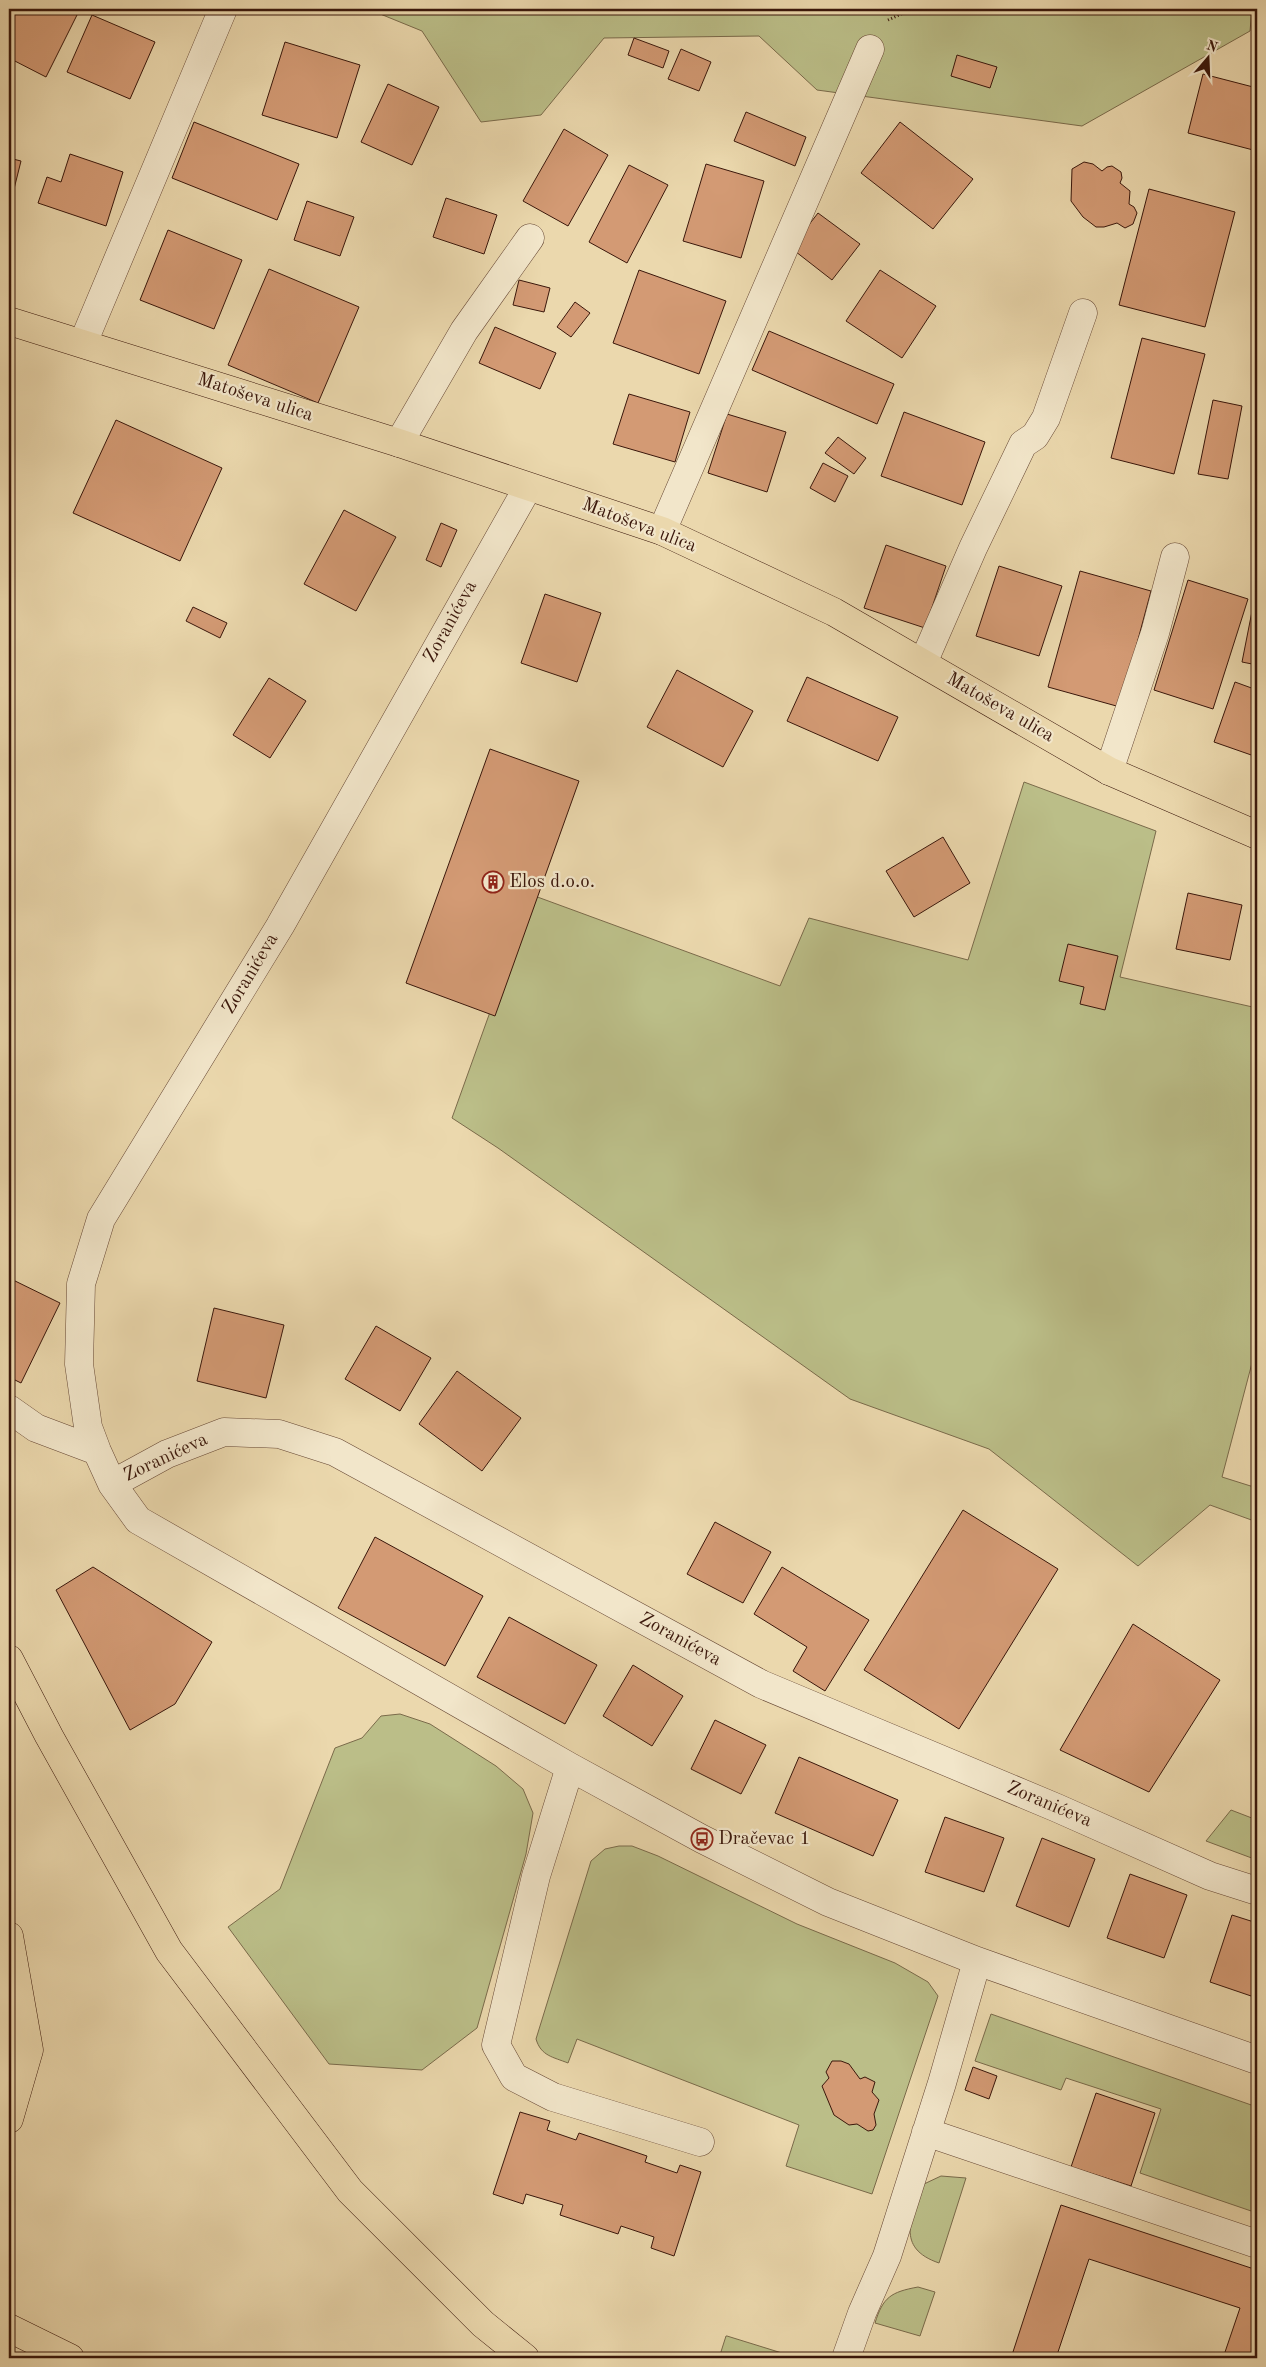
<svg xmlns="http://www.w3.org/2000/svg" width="1266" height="2367" viewBox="0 0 1266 2367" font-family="'Old Standard TT',serif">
	<rect width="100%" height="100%" fill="#ebd8ad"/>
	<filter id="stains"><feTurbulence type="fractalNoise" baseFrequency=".004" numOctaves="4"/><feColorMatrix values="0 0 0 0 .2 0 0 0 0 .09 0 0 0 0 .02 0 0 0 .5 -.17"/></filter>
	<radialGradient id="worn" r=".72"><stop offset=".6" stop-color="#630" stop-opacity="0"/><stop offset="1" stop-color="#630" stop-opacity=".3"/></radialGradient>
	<!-- green -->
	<path fill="#bbbe88" stroke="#7a6a4a" d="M368,9H1252L1250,31L1082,126L817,90L759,36L604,38L541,115L481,122L422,31Z
		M1024,782L1156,831L1120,977L1257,1008V1344L1222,1477L1257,1488V1522L1210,1505L1138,1566L989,1449L850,1399L498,1148L452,1118L532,895L780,986L809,918L968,960Z
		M400,1714L430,1724L496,1766L523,1789L533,1813L526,1854L477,2028L422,2070L329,2064L228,1927L280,1889L335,1748L362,1738L381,1716Z
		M1231,1810L1257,1820V1860L1206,1841Z
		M619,1846H632L658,1856L797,1924L895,1963L928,1982L938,1996L872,2194L786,2166L799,2125L577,2039L568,2063C553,2057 541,2056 536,2039L591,1861L605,1849Z
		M991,2014L1257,2107V2213L1140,2173L1161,2109L1066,2078L1061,2090L975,2061Z
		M941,2176L966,2178L939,2263C895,2248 911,2217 924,2184Z
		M918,2287L935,2292L920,2336L875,2323C883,2297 891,2292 918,2287Z
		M726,2336H727L798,2358H719Z"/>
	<!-- building -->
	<path fill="#d39a74" stroke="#3a170b" d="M9,9H80L46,77L9,58Z
		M92,15L155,42L130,99L67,72Z
		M634,38L669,51L663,68L628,55Z
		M285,42L360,65L337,138L262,115Z
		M681,49L711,62L699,91L668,79Z
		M957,55L997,67L990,88L951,76Z
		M1203,74L1257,88V151L1188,133Z
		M388,84L439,107L412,165L361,142Z
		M746,112L806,137L795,166L734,141Z
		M194,122L299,164L277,220L172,178Z
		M900,122L973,179L933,229L861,173Z
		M564,129L608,155L568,226L523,201Z
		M70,154L123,172L106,226L38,203L47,177L61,182Z
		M9,158L21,161L9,209Z
		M1084,162L1093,164L1102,171L1107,167L1112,166L1121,172L1122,178L1120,183L1130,191L1129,204L1134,207L1137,213L1133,224L1125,228L1117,223L1104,227H1096L1083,217L1071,201L1072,169Z
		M706,164L764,181L741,258L683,241Z
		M629,165L668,185L627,263L589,242Z
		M1149,189L1235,212L1205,327L1119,305Z
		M446,198L497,215L484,254L433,237Z
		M307,201L354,217L340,256L294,240Z
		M818,213L860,244L832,280L791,248Z
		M168,230L242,260L214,329L140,300Z
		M269,269L359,307L318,403L228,365Z
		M639,270L726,301L699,374L613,343Z
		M880,270L936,306L902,358L846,321Z
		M519,280L550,288L544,312L513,305Z
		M575,302L590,313L571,337L557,327Z
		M495,327L556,353L540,389L479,363Z
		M769,331L894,384L877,424L752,370Z
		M1142,338L1205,354L1174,474L1111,458Z
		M629,394L690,412L675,462L613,444Z
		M1213,400L1242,406L1228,479L1198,474Z
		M904,412L985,442L962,505L881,476Z
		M727,414L786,432L767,492L708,473Z
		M116,420L222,468L180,561L73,513Z
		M838,437L866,458L854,474L825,453Z
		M823,463L848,476L835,502L810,488Z
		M344,510L396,537L356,611L304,584Z
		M441,523L457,530L441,567L426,560Z
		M886,545L946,566L925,628L864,608Z
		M999,566L1062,586L1039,656L976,636Z
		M1080,571L1151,591L1120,707L1048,687Z
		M1188,580L1248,599L1213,709L1154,690Z
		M1257,586V665L1242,662Z
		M545,594L601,613L577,682L521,663Z
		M193,607L227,623L220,638L186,621Z
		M677,670L753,711L723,767L647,727Z
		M807,677L898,717L878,761L787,721Z
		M269,678L306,701L270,758L233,735Z
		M1235,682L1257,690V757L1214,742Z
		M490,749L579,781L495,1016L406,983Z
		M943,837L970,883L914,917L886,871Z
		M1188,893L1242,905L1230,960L1176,949Z
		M1068,944L1118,956L1105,1010L1080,1004L1084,987L1059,981Z
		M9,1278L60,1303L21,1383L9,1377Z
		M214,1308L284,1325L266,1398L197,1381Z
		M376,1326L431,1358L400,1411L345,1379Z
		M457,1371L521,1418L482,1471L419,1424Z
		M963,1510L1058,1569L959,1729L864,1670Z
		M715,1522L771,1552L743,1603L687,1574Z
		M375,1537L483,1596L445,1666L338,1608Z
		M93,1567L212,1642L175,1704L130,1730L56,1590Z
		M782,1567L869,1620L825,1691L793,1671L807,1647L754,1614Z
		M509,1617L597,1665L565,1724L477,1677Z
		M1133,1624L1220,1680L1149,1792L1060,1750Z
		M633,1665L683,1696L652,1746L603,1716Z
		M715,1720L766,1745L741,1794L691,1769Z
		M799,1757L898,1800L873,1856L775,1813Z
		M945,1817L1004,1838L984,1892L925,1872Z
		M1042,1838L1095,1859L1069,1927L1016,1906Z
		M1130,1874L1187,1895L1164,1958L1107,1938Z
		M1232,1915L1257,1923V1998L1210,1982Z
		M832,2061H841L849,2064L860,2079L865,2077L875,2082L872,2092L879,2100L874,2114L876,2125L873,2130L868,2131L857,2124L849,2125L834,2115L822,2086L829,2078L826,2072Z
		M973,2067L997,2076L989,2099L965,2090Z
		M1096,2093L1155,2113L1131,2186L1071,2167Z
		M520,2112L550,2121L547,2130L576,2140L579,2133L647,2156L645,2162L677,2173L680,2165L701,2172L674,2256L651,2248L654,2237L621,2226L618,2234L560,2215L563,2205L526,2194L523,2204L493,2194Z
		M1061,2205L1257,2270V2358H1223L1240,2308L1089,2259L1056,2358H1011Z"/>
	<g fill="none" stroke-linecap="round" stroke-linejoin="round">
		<!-- minor casing -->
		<g stroke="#664734" stroke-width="29">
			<path id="minor" d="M83,343L223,9
				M399,443L464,331L530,238
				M528,487L280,926L101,1219L81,1284L79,1364L88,1427L97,1451L112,1484L138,1520L570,1767L702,1839L828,1902L977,1961L1257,2060
				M662,531L870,49
				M923,663L973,548L1023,444L1035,436L1046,418L1083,313
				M1109,771L1155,633L1175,557
				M9,1409L36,1428L97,1451
				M112,1484L167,1454L224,1432L279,1434L335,1452L761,1684L1057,1808L1210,1876L1257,1891
				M570,1767L536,1876L496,2045L514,2077L553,2097L700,2142
				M926,2132L1257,2244
				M846,2358L862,2313L887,2256L942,2083L977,1961"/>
		</g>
		<!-- major casing -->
		<g stroke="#3a170b" stroke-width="29">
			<path id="major" d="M9,321L399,443L662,531L834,612L1109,771L1257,835"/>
		</g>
		<!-- highway casing -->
		<g stroke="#3a170b" stroke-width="29">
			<path id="highway" d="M9,1659L49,1736L169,1951L350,2191L483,2324L525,2358
				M9,1936L29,2050L9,2119
				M9,2328L70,2358"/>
		</g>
		<!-- path -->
		<path stroke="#3a170b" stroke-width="3" stroke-dasharray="1 2.5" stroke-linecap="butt" d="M888,20L912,9"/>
		<!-- minor -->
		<use href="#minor" stroke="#f2e6ca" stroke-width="28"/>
		<!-- major -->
		<use href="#major" stroke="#ebd8ad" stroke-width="28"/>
		<!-- highway -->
		<use href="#highway" stroke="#ebd8ad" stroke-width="28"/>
	</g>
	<!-- icons -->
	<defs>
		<g id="building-ring" transform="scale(1.125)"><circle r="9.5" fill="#f2e6ca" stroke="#8f2418" stroke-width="1.5"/><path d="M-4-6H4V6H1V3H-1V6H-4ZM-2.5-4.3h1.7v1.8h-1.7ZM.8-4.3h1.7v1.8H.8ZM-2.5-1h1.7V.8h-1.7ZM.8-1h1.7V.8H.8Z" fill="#8f2418"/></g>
		<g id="bus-ring" transform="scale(1.125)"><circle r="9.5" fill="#f2e6ca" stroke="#8f2418" stroke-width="1.5"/><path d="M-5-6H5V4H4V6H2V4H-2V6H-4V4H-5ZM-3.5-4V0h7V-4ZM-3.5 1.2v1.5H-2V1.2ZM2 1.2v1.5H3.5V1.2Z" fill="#8f2418"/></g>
	</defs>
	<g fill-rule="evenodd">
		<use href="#building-ring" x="493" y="882"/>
		<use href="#bus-ring" x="702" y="1839"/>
	</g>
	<g text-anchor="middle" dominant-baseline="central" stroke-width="4.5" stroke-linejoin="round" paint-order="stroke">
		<!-- street labels -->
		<g font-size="19" fill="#3a170b" stroke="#f2e6ca">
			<text transform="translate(255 398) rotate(18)">Matoševa ulica</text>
			<text transform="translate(639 526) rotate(21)">Matoševa ulica</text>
			<text transform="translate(451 622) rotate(-61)">Zoranićeva</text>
			<text transform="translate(1000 708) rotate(30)">Matoševa ulica</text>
			<text transform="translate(251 974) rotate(-59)">Zoranićeva</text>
			<text transform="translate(166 1458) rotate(-25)">Zoranićeva</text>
			<text transform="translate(680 1640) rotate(29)">Zoranićeva</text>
			<text transform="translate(1049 1805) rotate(23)">Zoranićeva</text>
		</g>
		<!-- poi labels -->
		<g font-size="19" fill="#3a170b" stroke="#f2e6ca" text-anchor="start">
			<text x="509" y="882">Elos d.o.o.</text>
			<text x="718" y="1839">Dračevac 1</text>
		</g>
	</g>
	<!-- margin -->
	<rect width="1266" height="2367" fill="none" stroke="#ebd8ad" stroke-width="30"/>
	<rect x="10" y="10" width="1246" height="2347" fill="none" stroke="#3a170b" stroke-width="2.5"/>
	<rect x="15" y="15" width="1236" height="2337" fill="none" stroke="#3a170b"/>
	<!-- north arrow -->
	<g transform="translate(1208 58) rotate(19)" stroke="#f2e6ca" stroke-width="4" paint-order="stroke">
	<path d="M0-4L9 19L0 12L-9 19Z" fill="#3a170b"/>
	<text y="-8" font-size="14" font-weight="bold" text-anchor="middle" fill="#3a170b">N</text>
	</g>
	<rect width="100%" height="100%" filter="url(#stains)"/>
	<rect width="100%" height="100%" fill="url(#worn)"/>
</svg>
